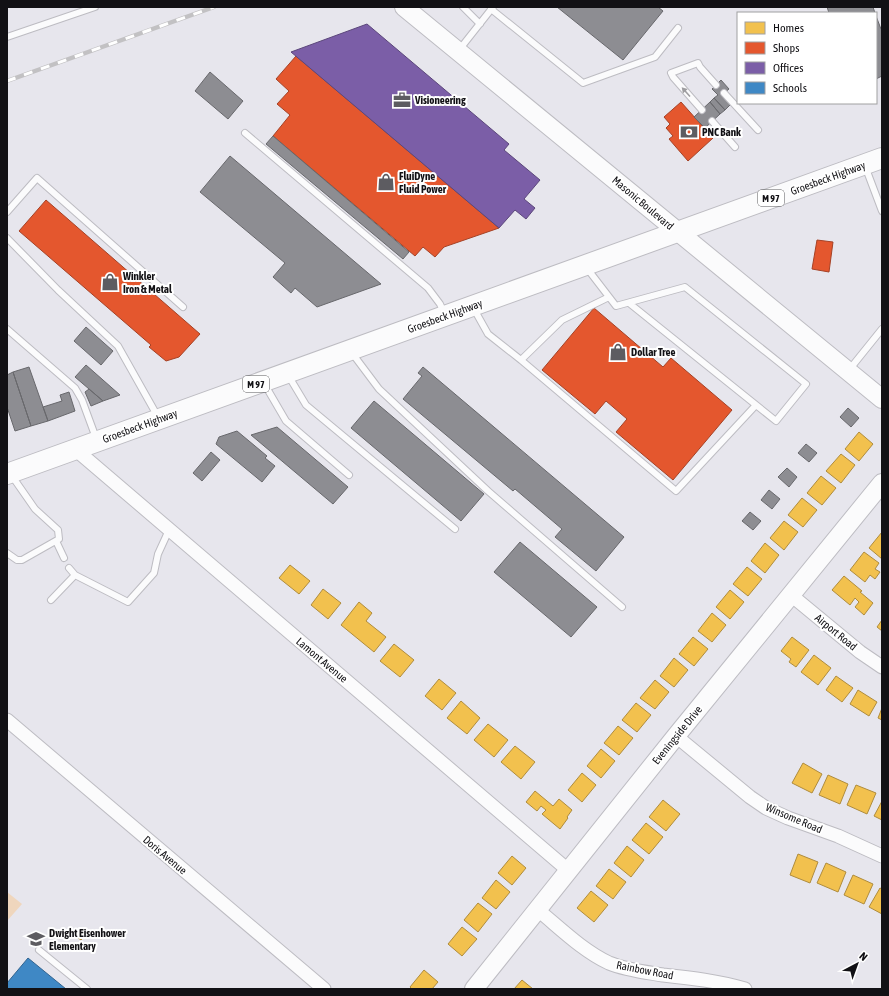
<svg xmlns="http://www.w3.org/2000/svg" width="889" height="996" viewBox="0 0 889 996" font-family="'Asap Condensed',sans-serif">
	<rect width="100%" height="100%" fill="#e7e6ed"/>
	<!-- green -->
	<path fill="#efd6bd" d="M7,892L22,904L7,921Z"/>
	<!-- homes -->
	<path fill="#f2c14e" stroke="#af8c3d" d="M859,432L873,444L859,461L845,449Z
		M841,454L855,465L841,483L826,471Z
		M821,476L836,488L822,505L807,493Z
		M802,498L817,510L803,527L788,515Z
		M784,521L798,532L784,550L770,538Z
		M882,532V559L869,548Z
		M765,543L779,555L765,573L751,561Z
		M864,552L879,563L875,569L880,572L875,579L870,575L865,582L850,570Z
		M290,565L310,581L299,594L279,578Z
		M747,567L762,579L748,596L733,584Z
		M844,576L862,591L860,592L873,603L864,615L855,607L859,602L855,598L850,605L832,590Z
		M323,589L341,603L328,619L311,605Z
		M730,590L744,602L730,619L716,607Z
		M359,602L372,613L366,621L386,637L374,652L341,625Z
		M712,613L726,625L712,642L698,631Z
		M882,620V631L877,627Z
		M693,637L708,649L694,666L679,654Z
		M792,637L809,650L796,667L789,662L791,659L781,651Z
		M394,644L414,660L400,677L380,661Z
		M814,655L831,668L818,685L801,672Z
		M674,658L688,670L674,687L660,676Z
		M836,676L853,688L842,702L826,690Z
		M439,679L456,693L442,710L425,696Z
		M655,680L669,692L655,709L640,698Z
		M858,690L877,702L869,716L850,704Z
		M461,701L480,718L467,734L447,718Z
		M636,703L651,715L637,732L622,720Z
		M882,708V720L878,718Z
		M488,724L508,740L494,757L474,740Z
		M618,726L633,738L619,755L604,743Z
		M515,746L535,762L521,779L501,762Z
		M601,749L615,761L601,778L587,766Z
		M803,763L822,774L812,793L792,783Z
		M582,773L596,785L582,802L568,790Z
		M828,775L848,784L840,804L819,795Z
		M856,785L876,793L867,814L847,805Z
		M535,791L553,806L559,799L572,810L567,817L568,818L560,829L542,814L546,810L541,806L537,811L526,802Z
		M663,800L680,814L666,831L649,817Z
		M882,801V820L874,816Z
		M646,823L663,837L649,854L632,840Z
		M627,846L644,860L631,877L614,863Z
		M798,854L818,862L810,883L790,875Z
		M512,856L526,868L512,885L498,873Z
		M826,863L846,872L838,892L817,883Z
		M609,869L626,882L613,899L596,886Z
		M853,875L873,884L864,904L844,895Z
		M496,880L510,892L496,909L482,898Z
		M880,888L882,889V914L869,907Z
		M591,891L608,905L594,922L577,908Z
		M478,903L492,914L478,932L464,920Z
		M462,927L477,939L462,956L448,944Z
		M80,932L84,936L81,940L77,937Z
		M424,970L438,982L432,989H412L410,987Z
		M522,980L533,989H514Z"/>
	<!-- shops -->
	<path fill="#e4572e" stroke="#a54226" d="M296,56L499,228L444,247L435,257L423,247L415,256L273,136L290,115L277,104L289,91L276,79Z
		M681,102L713,138L688,161L669,139L673,136L666,128L670,124L664,117Z
		M46,200L200,334L179,357L166,361L149,347L151,345L19,231Z
		M817,240L833,242L829,272L812,269Z
		M594,308L663,367L671,358L732,410L673,480L616,432L627,419L606,401L595,414L542,370Z"/>
	<!-- offices -->
	<path fill="#7b5ea7" stroke="#5c477b" d="M367,24L509,144L504,150L540,180L524,199L535,208L526,219L515,210L499,228L291,52Z"/>
	<!-- schools -->
	<path fill="#3f88c5" stroke="#326490" d="M28,958L66,989H7V983Z"/>
	<!-- industry -->
	<path fill="#8d8d92" stroke="#68686c" d="M557,7H658L663,11L623,60Z
		M827,7H873L875,13H829Z
		M876,16L881,29L882,28V76L876,79Z
		M210,72L243,101L228,119L195,91Z
		M721,80L729,89L722,95L731,104L725,110L714,98L718,95L712,89Z
		M714,98L725,110L720,114L710,102Z
		M710,102L720,114L705,128L694,117Z
		M273,136L409,252L403,259L266,144Z
		M230,156L381,284L317,307L295,288L291,293L273,277L285,263L200,192Z
		M86,327L113,351L101,365L74,341Z
		M86,365L120,395L103,401L75,377Z
		M29,367L48,421L31,426L13,372Z
		M423,367L624,537L596,571L555,537L562,529L515,489L513,491L403,399L422,376L418,373Z
		M13,372L31,426L15,431L7,407V375Z
		M89,389L103,401L91,406L85,392Z
		M69,392L75,411L48,421L43,407L62,401L60,395Z
		M374,401L484,494L461,521L351,428Z
		M848,408L859,418L851,427L840,417Z
		M277,427L348,487L333,504L251,435Z
		M237,431L267,456L265,458L275,466L262,482L216,444L219,437Z
		M806,444L817,453L809,462L798,453Z
		M211,452L220,460L202,481L193,473Z
		M787,468L797,477L789,487L778,477Z
		M769,490L780,499L772,509L761,500Z
		M750,512L761,521L753,530L742,521Z
		M520,542L597,607L571,637L494,572Z"/>
	<g fill="none" stroke-linecap="round" stroke-linejoin="round">
		<!-- lane casing -->
		<g stroke="#bdbcc2" stroke-width="8">
			<path id="lane" d="M463,7L480,24
				M491,9L583,83L655,57L678,28
				M7,37L95,7
				M459,50L493,7
				M724,93L758,130
				M702,110L673,77L671,73L698,63L700,67L716,85
				M712,121L735,147
				M245,133L428,288L440,304L444,313
				M865,166L882,211
				M7,212L37,178L183,307
				M7,238L58,290L118,346L158,417
				M586,267L616,306L685,287L806,384L776,421L629,303
				M474,309L488,334L521,360L562,320L609,297
				M7,329L75,388L82,400L96,438
				M352,353L379,389L488,491L622,607
				M521,360L676,491L756,405
				M849,370L882,329
				M288,375L306,405L455,529
				M265,385L286,421L349,475
				M56,541L64,558
				M7,553L17,560H22L59,539L58,530L35,509L12,476
				M69,568L75,575L128,602L154,573L158,554L169,530
				M51,600L75,575
				M39,950L87,989"/>
		</g>
		<!-- street casing -->
		<g stroke="#bdbcc2" stroke-width="15">
			<path id="street" d="M75,449L569,871
				M791,595L860,652L882,667
				M7,720L324,989
				M676,736L750,797L766,808L788,818L838,836L882,856
				M538,910C560,928 583,951 609,963C626,970 645,972 663,975C691,978 718,981 745,989"/>
		</g>
		<!-- secondary casing -->
		<g stroke="#bdbcc2" stroke-width="20">
			<path id="secondary" d="M404,7L882,399
				M474,989L676,736L882,483"/>
		</g>
		<!-- primary casing -->
		<g stroke="#bdbcc2" stroke-width="22">
			<path id="primary" d="M7,474L882,158"/>
		</g>
		<!-- lane -->
		<use href="#lane" stroke="#fbfbfc" stroke-width="6"/>
		<!-- street -->
		<use href="#street" stroke="#fbfbfc" stroke-width="13"/>
		<!-- secondary -->
		<use href="#secondary" stroke="#fbfbfc" stroke-width="18"/>
		<!-- primary -->
		<use href="#primary" stroke="#fbfbfc" stroke-width="20"/>
		<!-- rail casing -->
		<g stroke="#c2c1c3" stroke-width="4.5">
			<path id="rail" d="M7,81L214,7"/>
		</g>
		<!-- rail -->
		<use href="#rail" stroke="#fff" stroke-width="3" stroke-dasharray="9" stroke-linecap="butt"/>
	</g>
	<!-- one-way arrows -->
	<defs><path id="oneway-solid" d="M-6-.8H1V-3.2L6.5 0L1 3.2V.8H-6Z"/></defs>
	<use fill="#9e9da0" href="#oneway-solid" transform="translate(686 92) rotate(-132)"/>
	<!-- icons -->
	<defs>
		<g id="office-bare" transform="scale(1.38)"><path d="M-6-3h4V-5.5h4V-3h4V5H-6ZM-1-4.5V-3h2v-1.5ZM-6 0V1H6V0Z" fill="#5d5c61" stroke="#fff" stroke-width="2.5" paint-order="stroke"/></g>
		<g id="bank-bare" transform="scale(1.38)"><path d="M-6-4H6V4H-6ZM0-2.3a2.3 2.3 0 1 0 0 4.6a2.3 2.3 0 1 0 0-4.6Z" fill="#5d5c61" stroke="#fff" stroke-width="2.5" paint-order="stroke"/></g>
		<g id="shop-bare" transform="scale(1.38)"><path d="M-5-2.5h2.3a2.7 3.5 0 0 1 5.4 0H5L5.5 6h-11ZM-1.5-2.5h3a1.5 2.3 0 0 0-3 0Z" fill="#5d5c61" stroke="#fff" stroke-width="2.5" paint-order="stroke"/></g>
		<g id="school-bare" transform="scale(1.38)"><path d="M0-5L7-2L0 1L-7-2ZM-4 1L0 2.5L4 1V4Q0 6-4 4Z" fill="#5d5c61" stroke="#fff" stroke-width="2.5" paint-order="stroke"/></g>
	</defs>
	<g fill-rule="evenodd">
		<use href="#office-bare" x="402" y="100"/>
		<use href="#bank-bare" x="689" y="132"/>
		<use href="#shop-bare" x="386" y="182"/>
		<use href="#shop-bare" x="110" y="282"/>
		<use href="#shop-bare" x="618" y="352"/>
		<use href="#school-bare" x="36" y="939"/>
	</g>
	<g text-anchor="middle" dominant-baseline="central" stroke-width="4" stroke-linejoin="round" paint-order="stroke">
		<!-- shield labels -->
		<g fill="#fff" stroke="#59585b" stroke-width="1">
			<rect x="758" y="190" width="26" height="16" rx="3"/>
			<rect x="243" y="376" width="26" height="16" rx="3"/>
		</g>
		<g font-size="10" font-weight="bold" fill="#121115">
			<text x="771" y="198">M 97</text>
			<text x="256" y="384">M 97</text>
		</g>
		<!-- poi labels -->
		<g font-size="11" font-weight="bold" fill="#121115" stroke="#fff" text-anchor="start">
			<text x="415" y="100">Visioneering</text>
			<text x="702" y="132">PNC Bank</text>
			<text x="399" y="176">FluiDyne<tspan x="399" dy="13">Fluid Power</tspan></text>
			<text x="123" y="276">Winkler<tspan x="123" dy="13">Iron &amp; Metal</tspan></text>
			<text x="631" y="352">Dollar Tree</text>
			<text x="49" y="933">Dwight Eisenhower<tspan x="49" dy="13">Elementary</tspan></text>
		</g>
		<!-- street labels -->
		<g font-size="11" fill="#121115" stroke="#fff">
			<text transform="translate(828 178) rotate(-20)">Groesbeck Highway</text>
			<text transform="translate(643 203) rotate(40)">Masonic Boulevard</text>
			<text transform="translate(445 316) rotate(-20)">Groesbeck Highway</text>
			<text transform="translate(140 426) rotate(-20)">Groesbeck Highway</text>
			<text transform="translate(836 632) rotate(39)">Airport Road</text>
			<text transform="translate(322 660) rotate(40)">Lamont Avenue</text>
			<text transform="translate(677 735) rotate(-51)">Eveningside Drive</text>
			<text transform="translate(794 818) rotate(23)">Winsome Road</text>
			<text transform="translate(165 855) rotate(40)">Doris Avenue</text>
			<text transform="translate(645 970) rotate(11)">Rainbow Road</text>
		</g>
	</g>
	<!-- border -->
	<rect width="889" height="996" fill="none" stroke="#121115" stroke-width="16"/>
	<!-- legend -->
	<rect x="737" y="12" width="140" height="92" fill="#ffffff" stroke="#a0a0a1"/>
	<rect x="745" y="22" width="20" height="12" fill="#f2c14e" stroke="#a0a0a1"/>
	<text x="773" y="32" font-size="12" fill="#121115">Homes</text>
	<rect x="745" y="42" width="20" height="12" fill="#e4572e" stroke="#a0a0a1"/>
	<text x="773" y="52" font-size="12" fill="#121115">Shops</text>
	<rect x="745" y="62" width="20" height="12" fill="#7b5ea7" stroke="#a0a0a1"/>
	<text x="773" y="72" font-size="12" fill="#121115">Offices</text>
	<rect x="745" y="82" width="20" height="12" fill="#3f88c5" stroke="#a0a0a1"/>
	<text x="773" y="92" font-size="12" fill="#121115">Schools</text>
	<!-- north arrow -->
	<g transform="translate(857 964) rotate(41)" stroke="#ffffff" stroke-width="3" paint-order="stroke">
	<path d="M0-3L7 15L0 10L-7 15Z" fill="#121115"/>
	<text y="-6" font-size="11" font-weight="bold" text-anchor="middle" fill="#121115">N</text>
	</g>
</svg>
